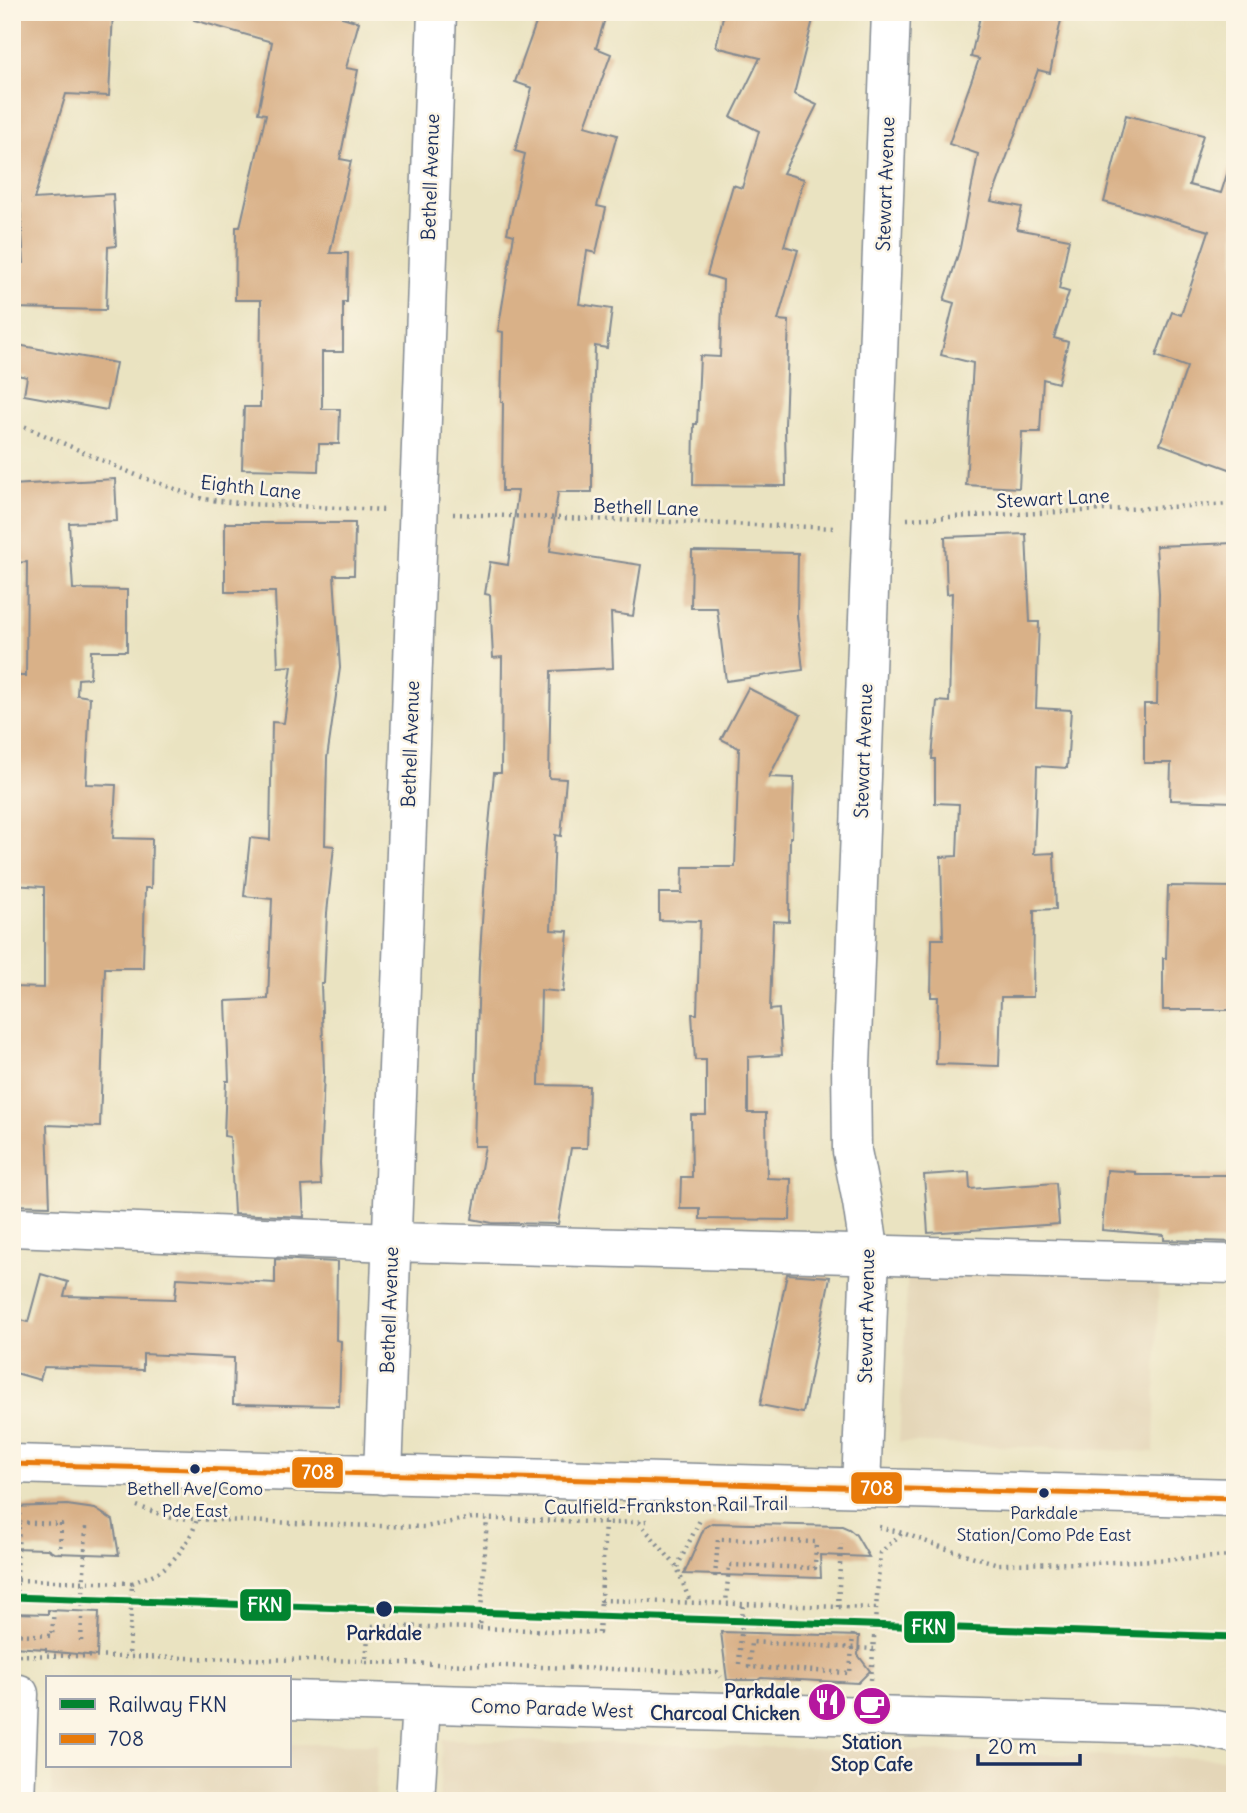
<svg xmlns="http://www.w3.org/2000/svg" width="1247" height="1813" viewBox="0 0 1247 1813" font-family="Delius,sans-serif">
	<rect width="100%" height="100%" fill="#fcf5e5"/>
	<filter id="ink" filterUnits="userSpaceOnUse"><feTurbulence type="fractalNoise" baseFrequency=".0143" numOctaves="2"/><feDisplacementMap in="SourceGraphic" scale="14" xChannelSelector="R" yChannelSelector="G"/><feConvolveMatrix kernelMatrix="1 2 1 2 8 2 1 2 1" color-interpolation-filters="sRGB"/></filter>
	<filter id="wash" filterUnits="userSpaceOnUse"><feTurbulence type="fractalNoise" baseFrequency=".00686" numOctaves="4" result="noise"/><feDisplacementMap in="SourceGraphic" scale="28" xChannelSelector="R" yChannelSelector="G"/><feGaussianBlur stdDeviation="1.57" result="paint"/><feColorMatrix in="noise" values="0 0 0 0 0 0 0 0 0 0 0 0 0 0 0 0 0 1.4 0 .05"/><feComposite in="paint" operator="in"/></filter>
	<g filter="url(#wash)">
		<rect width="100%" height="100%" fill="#eae3c1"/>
		<!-- built -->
		<path fill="#e4d6b8" d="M908,1266H1159L1154,1452L899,1442Z
			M442,1739L1235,1759V1801H439Z
			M289,1744H378L375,1801H51L52,1766H289Z"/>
		<g id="blocks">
			<!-- building -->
			<path fill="#d9b188" d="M15,12H113L109,96L66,94L34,199L113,194L116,246L108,247L106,310L12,308V263H24L18,173L12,171V89Z
				M195,12H343L342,17L359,22L346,68L358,70L340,159L351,161L330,253H348L347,302H343V352H322V409H340L339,444H319L318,471L242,469L244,407H260L261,300H235L236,227H240L266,114L258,113L272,42L194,20Z
				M540,12H607L596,48L611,54L585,126L617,135L597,206L606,208L596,253L587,251L579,304L612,309L607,348L595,346L592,438V492H558L550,551L641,565L633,616L611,613L613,668L551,671L549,778L566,779L561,836L555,835L551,930L568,931L563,992L541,990L539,1085L589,1086L587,1148H571L558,1224L492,1223L472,1219L485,1146H474L479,969L487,845L494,773H501L502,657L493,658L490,595L485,594L490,562L508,565L518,491H502L503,402H501L503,332L498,331L514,235L507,233L525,154L515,151L532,88L515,82Z
				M724,12H815L794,94L817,105L783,173L804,179L784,246L798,250L778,320L789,321L785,425L786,486L693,485L694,424H697L700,356L720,357L723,280L707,275L733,185L742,188L759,131L731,117L760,58L716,47Z
				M981,12H1024L1061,20L1050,73L1038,70L991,201L1022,207L1017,229L1069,239L1059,289L1069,292L1054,338L1068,342L1058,383L1043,379L1040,432H1022L1019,488L966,485L973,363L941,355L954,303L944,300L960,248L978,154L949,144L979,59L971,57Z
				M1126,115L1203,135L1189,185L1221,193L1229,168L1235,169V471L1160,444L1187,367L1156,356L1172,312L1181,315L1209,231L1104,202Z
				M12,344L116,363L107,410L24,395L27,377L12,374Z
				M115,479L117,521L69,523L73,589L127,590V651H91L90,678L78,679L77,695L90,697L86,784L116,785L113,838L152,839L151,888H145L143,968H105L100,1127L47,1125L50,1206L12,1205V987L44,988V887L12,885V676H26L27,562L12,563V485Z
				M225,523H355L354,575H334L340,668L327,758L325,845L334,846L327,913L324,983H321L324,1073L320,1165L321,1185L302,1186L304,1217L234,1214L230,1137L224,1136L226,1081H229L226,1001L268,999L272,899L244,896L250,838L270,840L272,722L284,723L292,666L278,667L275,592H225Z
				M1026,534L1030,622H1039L1036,708L1071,710L1067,768L1037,766L1034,854L1054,853L1056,909L1034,910L1033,997H1001L999,1066L936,1064L938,997H931L932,939H943L941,857L957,856L959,804L935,803V759H932L937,701L949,702L952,593L947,594L945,537Z
				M1235,543V802L1170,800L1171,763H1144V704H1157L1159,593L1156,546Z
				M692,551L798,553L797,616L803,670L726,681L717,608H691Z
				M748,688L801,715L769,777L794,778L792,837H790L789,922L773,921L770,1010L779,1009L782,1055L748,1057V1113H766L767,1178L791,1179L790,1220L700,1219V1209H680L681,1177H692L691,1115H706V1060H695L692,1014H697L700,921L659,920V893H682L683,867H735L739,748L721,739Z
				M1168,886L1235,887V1010H1163V958H1166Z
				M1107,1170L1136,1172V1175H1235V1242L1164,1240V1235L1102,1230Z
				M969,1172L970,1189L1056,1183L1059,1224L928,1233L924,1175Z
				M275,1259L337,1262L336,1340L341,1341L339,1406L233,1404L234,1358L143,1354V1370L44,1367L40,1380L12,1372V1317L28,1322L41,1274L68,1282L64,1296L175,1299L177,1278L275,1283Z
				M787,1274L830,1277L803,1413L760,1405Z
				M67,1505L95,1509L113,1520L119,1555L54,1553L47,1549L12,1548V1507Z
				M712,1523L842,1526L849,1529L856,1535L869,1557L820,1555L821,1578L684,1574L704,1528Z
				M48,1610L99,1612L97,1656L46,1651V1649L12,1647V1613L48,1614Z
				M721,1632L859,1636L858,1655L870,1671L858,1683L761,1678L758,1680H727Z"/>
		</g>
	</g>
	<g filter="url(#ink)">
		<use href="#blocks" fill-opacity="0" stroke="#828990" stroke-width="2"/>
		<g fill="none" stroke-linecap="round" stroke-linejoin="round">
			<!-- minor casing -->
			<g stroke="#828990" stroke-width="41">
				<path id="minor" d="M12,1227L392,1242L1235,1264
					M12,1464L1235,1498
					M383,1475L437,12
					M861,1488L870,1255L862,1202L852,1151L851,1067L891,12
					M289,1700L1193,1725L1235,1734
					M15,1801L19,1694
					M415,1801L421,1704"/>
			</g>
			<!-- path -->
			<path stroke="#828990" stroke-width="4.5" stroke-dasharray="2 5" stroke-linecap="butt" d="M12,421L136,475L203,499L248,504L385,510
				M453,514L836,528
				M907,519L1235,504
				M137,1506L171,1518L342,1525L425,1527L472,1518L617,1523L647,1521
				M12,1522L61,1524L60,1554
				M639,1522L677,1567L690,1602
				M605,1523L601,1600L876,1608
				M879,1527L903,1533L944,1548L998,1564L1094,1563L1235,1556
				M677,1567L700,1520
				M715,1577L718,1539L816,1542L815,1568L729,1565L726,1603
				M18,1580L132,1583L129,1657
				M132,1583C142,1579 154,1575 163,1569C178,1557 193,1537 197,1518
				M838,1607L841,1544
				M480,1628L599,1633L601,1600
				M13,1634L52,1636L54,1607
				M853,1634L850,1673L749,1667L751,1642L874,1649
				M81,1641L86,1527
				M12,1655L366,1661L369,1626L480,1628L487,1519
				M14,1655L20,1499
				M366,1662L717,1672L721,1677
				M739,1664L743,1604
				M871,1680L880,1553L903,1532"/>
			<!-- minor -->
			<use href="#minor" stroke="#fff" stroke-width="38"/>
			<!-- bus-1 casing -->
			<g stroke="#fcf5e5" stroke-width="10">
				<path id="bus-1" d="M12,1464L1235,1498"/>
			</g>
			<!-- bus-1 -->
			<use href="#bus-1" stroke="#e87a09" stroke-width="5"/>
			<!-- rail-1 casing -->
			<g stroke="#fcf5e5" stroke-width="12">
				<path id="rail-1" d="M12,1597L1235,1637"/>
			</g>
			<!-- rail-1 -->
			<use href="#rail-1" stroke="#028430" stroke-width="7"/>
		</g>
	</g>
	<!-- icons -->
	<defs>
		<g id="restaurant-disc" transform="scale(2.0125)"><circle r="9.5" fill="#b5179e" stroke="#fcf5e5"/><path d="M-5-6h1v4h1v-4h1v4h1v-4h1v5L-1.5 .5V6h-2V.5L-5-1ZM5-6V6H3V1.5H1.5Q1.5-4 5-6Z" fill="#fff"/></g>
		<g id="cafe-disc" transform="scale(2.0125)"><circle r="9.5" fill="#b5179e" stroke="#fcf5e5"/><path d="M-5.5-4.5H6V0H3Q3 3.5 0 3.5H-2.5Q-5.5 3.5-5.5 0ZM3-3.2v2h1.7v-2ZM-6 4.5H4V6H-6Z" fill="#fff"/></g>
	</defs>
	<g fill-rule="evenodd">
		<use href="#restaurant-disc" x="827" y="1702"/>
		<use href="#cafe-disc" x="872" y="1706"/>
	</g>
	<!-- markers -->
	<g fill="#1b2f5e" stroke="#fcf5e5" stroke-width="2.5">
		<circle cx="195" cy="1469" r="6"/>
		<circle cx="1044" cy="1493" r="6"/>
		<circle cx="384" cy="1609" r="9"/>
	</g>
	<g text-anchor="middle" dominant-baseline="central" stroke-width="5" stroke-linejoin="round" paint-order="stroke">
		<!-- bus labels -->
		<g font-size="17" fill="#1b2f5e" stroke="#fcf5e5">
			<text x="195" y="1489">Bethell Ave/Como<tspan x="195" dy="22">Pde East</tspan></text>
			<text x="1044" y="1513">Parkdale<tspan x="1044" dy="22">Station/Como Pde East</tspan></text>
		</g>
		<!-- street labels -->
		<g font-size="19" fill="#1b2f5e" stroke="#fcf5e5">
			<text transform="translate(430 177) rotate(-88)">Bethell Avenue</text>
			<text transform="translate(885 184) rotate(-88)">Stewart Avenue</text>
			<text transform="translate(251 487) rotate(6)">Eighth Lane</text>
			<text transform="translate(1053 498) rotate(-3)">Stewart Lane</text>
			<text transform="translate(646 507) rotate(2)">Bethell Lane</text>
			<text transform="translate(410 744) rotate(-88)">Bethell Avenue</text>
			<text transform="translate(863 751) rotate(-88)">Stewart Avenue</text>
			<text transform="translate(389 1310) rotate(-88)">Bethell Avenue</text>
			<text transform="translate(866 1316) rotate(-89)">Stewart Avenue</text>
			<text transform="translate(666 1505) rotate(-1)">Caulfield-Frankston Rail Trail</text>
			<text transform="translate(552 1708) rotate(2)">Como Parade West</text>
		</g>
		<!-- stop labels -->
		<g font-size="19" font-weight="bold" fill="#1b2f5e" stroke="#fcf5e5">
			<text x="384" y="1633">Parkdale</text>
		</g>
		<!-- poi labels -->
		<g font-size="19" font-weight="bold" fill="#1b2f5e" stroke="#fcf5e5" text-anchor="end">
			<text x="800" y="1691">Parkdale<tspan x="800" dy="22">Charcoal Chicken</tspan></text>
			<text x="872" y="1742" text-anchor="middle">Station<tspan x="872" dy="22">Stop Cafe</tspan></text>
		</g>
	</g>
	<g stroke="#fcf5e5" stroke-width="2.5">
		<rect x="291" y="1456" width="53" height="33" rx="7" fill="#e87a09"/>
		<rect x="850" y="1471" width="53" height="34" rx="7" fill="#e87a09"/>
		<rect x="239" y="1588" width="53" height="34" rx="7" fill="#028430"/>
		<rect x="903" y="1610" width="53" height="34" rx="7" fill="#028430"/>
	</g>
	<g font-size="19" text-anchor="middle" font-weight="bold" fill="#fff">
		<text x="318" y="1479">708</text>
		<text x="877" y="1495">708</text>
		<text x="265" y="1612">FKN</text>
		<text x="929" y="1634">FKN</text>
	</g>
	<!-- margin -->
	<rect width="1247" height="1813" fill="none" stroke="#fcf5e5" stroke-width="42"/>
	<!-- legend -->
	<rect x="46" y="1676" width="245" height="91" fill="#fcf5e5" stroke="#a2a6af" stroke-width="2"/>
	<rect x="60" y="1699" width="35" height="10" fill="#028430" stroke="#a2a6af" stroke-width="2"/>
	<text x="108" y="1712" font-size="21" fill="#1b2f5e">Railway FKN</text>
	<rect x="60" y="1734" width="35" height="10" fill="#e87a09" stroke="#a2a6af" stroke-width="2"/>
	<text x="108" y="1746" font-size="21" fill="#1b2f5e">708</text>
	<!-- scale -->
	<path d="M978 1754v10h102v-10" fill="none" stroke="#1b2f5e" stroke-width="3.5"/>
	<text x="988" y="1754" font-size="21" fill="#1b2f5e" stroke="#fcf5e5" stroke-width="5" paint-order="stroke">20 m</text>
</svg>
